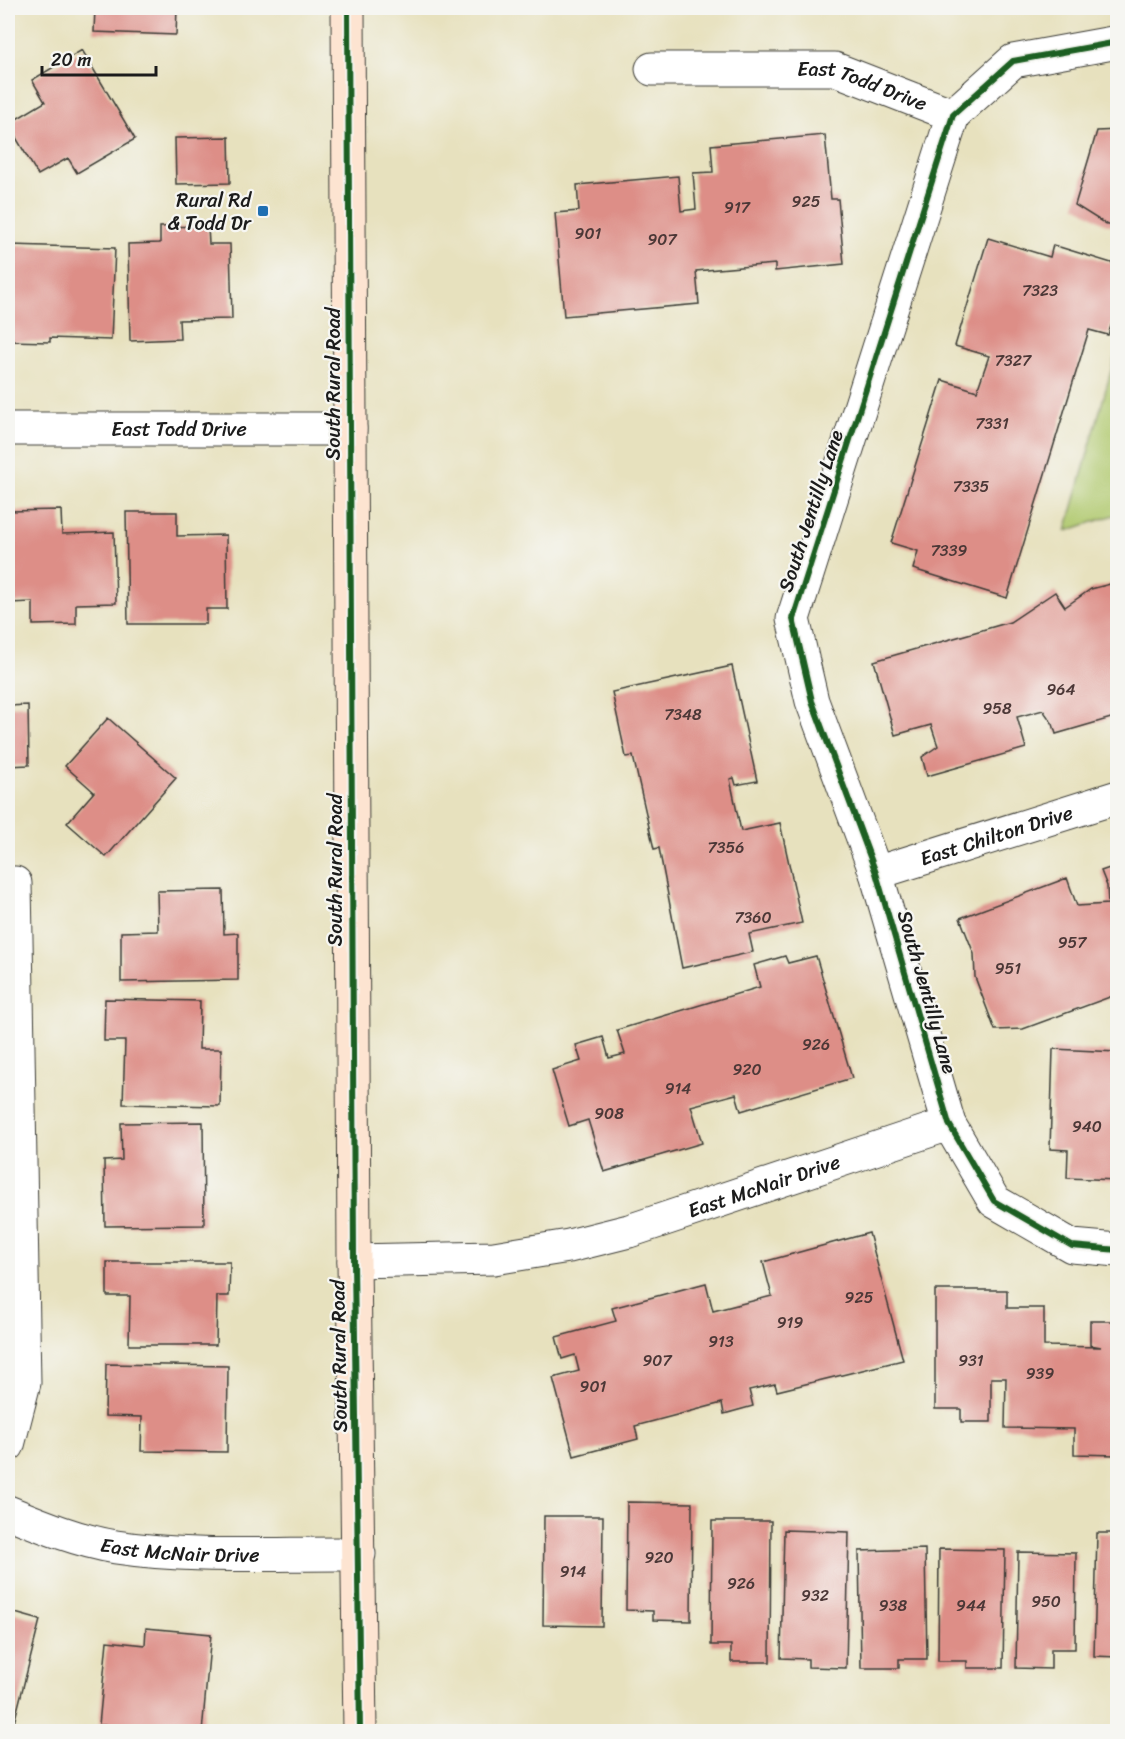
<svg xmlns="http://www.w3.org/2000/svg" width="1125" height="1739" viewBox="0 0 1125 1739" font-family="Sriracha,sans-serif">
	<rect width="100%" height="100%" fill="#f6f6f2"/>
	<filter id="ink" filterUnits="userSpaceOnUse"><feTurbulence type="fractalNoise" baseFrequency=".0167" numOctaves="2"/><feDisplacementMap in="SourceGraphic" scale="12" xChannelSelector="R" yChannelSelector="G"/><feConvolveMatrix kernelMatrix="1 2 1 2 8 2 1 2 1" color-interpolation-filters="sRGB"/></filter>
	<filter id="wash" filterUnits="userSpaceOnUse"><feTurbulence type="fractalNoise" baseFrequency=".008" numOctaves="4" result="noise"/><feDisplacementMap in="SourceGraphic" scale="24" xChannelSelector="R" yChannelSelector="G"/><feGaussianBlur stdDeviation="1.35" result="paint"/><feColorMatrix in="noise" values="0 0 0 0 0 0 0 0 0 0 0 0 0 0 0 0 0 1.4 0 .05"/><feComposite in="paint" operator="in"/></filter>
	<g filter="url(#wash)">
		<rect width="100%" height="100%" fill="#e7e1be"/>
		<!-- green -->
		<path fill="#b0c96e" stroke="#667245" stroke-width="1.5" d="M1117,350V514L1066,531Z"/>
		<g id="blocks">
			<!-- building -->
			<path fill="#dd8e87" d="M95,8H177L176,35L94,32Z
				M82,50L135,139L77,173L68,158L38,175L8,124L45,102L32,80Z
				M1118,130V225H1107L1075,205L1097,131Z
				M825,135L831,199H838L844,264L775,271V264L696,271L699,304L564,316L555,213L579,211L577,185L678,176L681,211L696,209L693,173L713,172L711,145Z
				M229,137L230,183L176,184L175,138Z
				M208,226L209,244H230L232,319L179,320L180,339L130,341L128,244L160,243V227Z
				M988,238L1050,257L1053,245L1118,265V305L1108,335L1089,330L1007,598L913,569L918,551L891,543L942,380L977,391L989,356L955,346Z
				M10,245L115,248L111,340L50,338V342L8,341Z
				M61,510L62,534L114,532L116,603L76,604V624L33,625V602L8,603V511Z
				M126,512H177V536L226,535L227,609H206V624H128Z
				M1118,582V716L1056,734L1053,724L1043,710L1017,717L1026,748L927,776L922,757L938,746L931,725L895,735L874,661L1010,622L1055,592L1065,607L1091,589Z
				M732,666L757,781L736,785L734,778L730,779L741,831L780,823L802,923L749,934L753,952L682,968L659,848L654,849L633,756L626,757L612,692Z
				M28,705L29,765L8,766V706Z
				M108,718L176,778L106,857L67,823L94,792L65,766Z
				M1118,865V994L1023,1029L995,1030L975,977L974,954L960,918L1067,878L1077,906L1108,904L1107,886L1101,871Z
				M223,890L224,934L238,933V980L121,982V932L158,931L157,891Z
				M785,956L788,963L816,956L852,1078L741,1111L736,1094L691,1106L702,1143L604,1172L588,1120L569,1126L552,1070L581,1061L576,1045L603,1037L609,1058L625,1054L617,1030L760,987L754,965Z
				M105,999L200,1001L199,1049H221L220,1106L123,1104L125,1041H104Z
				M1053,1049L1118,1052V1180L1067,1178L1068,1150L1050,1149Z
				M203,1122L204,1225L105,1226L104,1161L122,1160L121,1123Z
				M869,1233L903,1360L777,1391L775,1384L749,1390L753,1406L724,1414L722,1403L635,1426L638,1439L574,1456L553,1378L579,1371L575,1355L562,1359L556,1337L616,1321L612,1308L706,1283L713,1311L772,1296L763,1262Z
				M107,1262H230L229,1296H217L216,1345H129L130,1296H107Z
				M935,1290H1007V1308H1044V1346L1101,1347L1090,1345V1321H1118V1455L1074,1454V1429L1005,1428L1006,1378H991V1422H961V1409H935Z
				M106,1364L228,1366L227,1452L141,1451L142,1417L105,1416Z
				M627,1502L692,1503L691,1621L653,1620V1611L626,1610Z
				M544,1516H603L602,1626L543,1625Z
				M712,1521H771L770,1662H731V1645H711Z
				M784,1530L849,1532L846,1668L808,1667V1659L781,1658Z
				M1097,1533H1118V1657L1094,1656Z
				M925,1549L927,1659H899V1668H861L859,1551Z
				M939,1549L1005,1550L1003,1668H967V1661H938Z
				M1018,1552L1076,1553L1075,1649H1051V1669L1016,1668Z
				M8,1611L40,1620L14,1723L8,1721Z
				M146,1628L211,1634L202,1732L99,1725L107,1641L145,1645Z"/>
		</g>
	</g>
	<g filter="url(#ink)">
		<use href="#blocks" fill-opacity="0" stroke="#3a3a34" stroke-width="1.5"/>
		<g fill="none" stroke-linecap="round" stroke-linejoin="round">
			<!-- street casing -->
			<g stroke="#3a3a34" stroke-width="35">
				<g id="street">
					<path d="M1118,42L1013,61L953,115L793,619L812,701L876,873L949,1124L994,1201L1072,1246L1118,1250"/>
					<path id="s1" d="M652,69H835L953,115"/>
					<path id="s2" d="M8,429H350"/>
					<path id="s3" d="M876,873L1118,797"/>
					<path d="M8,883H15L24,1383L8,1445"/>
					<path id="s4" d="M354,1261L494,1258L569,1246L629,1231L949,1124"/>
					<path id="s5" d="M8,1512C42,1526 79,1541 116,1547C195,1559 279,1553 359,1554"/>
				</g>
			</g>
			<!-- secondary casing -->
			<g stroke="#3a3a34" stroke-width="35">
				<path id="secondary" d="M348,8L354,1261L360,1732"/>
			</g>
			<!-- street -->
			<use href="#street" stroke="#fff" stroke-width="33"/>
			<!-- secondary -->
			<use href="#secondary" stroke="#fde4d1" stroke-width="33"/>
			<!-- cycleway casing -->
			<g stroke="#f6f6f2" stroke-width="10">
				<path id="cycleway" d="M348,8L354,1261L360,1732
					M1118,42L1013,61L953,115L793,619L812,701L876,873L949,1124L994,1201L1072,1246L1118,1250"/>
			</g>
			<!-- cycleway -->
			<use href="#cycleway" stroke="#1b5e20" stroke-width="6"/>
		</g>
	</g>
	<!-- markers -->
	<rect fill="#1f6fb2" stroke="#f6f6f2" stroke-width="2" x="257" y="205" width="12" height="12" rx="3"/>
	<g text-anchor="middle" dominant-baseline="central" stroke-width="4.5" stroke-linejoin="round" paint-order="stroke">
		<!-- number labels -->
		<g font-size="16" fill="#4c3837">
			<text x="806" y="201">925</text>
			<text x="737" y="207">917</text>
			<text x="588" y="233">901</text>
			<text x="662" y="239">907</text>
			<text x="1040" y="290">7323</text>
			<text x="1013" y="360">7327</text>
			<text x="992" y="423">7331</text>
			<text x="971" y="486">7335</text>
			<text x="949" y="550">7339</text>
			<text x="1061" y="689">964</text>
			<text x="997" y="708">958</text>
			<text x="683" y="714">7348</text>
			<text x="726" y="847">7356</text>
			<text x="753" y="917">7360</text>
			<text x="1072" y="942">957</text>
			<text x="1008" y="968">951</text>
			<text x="816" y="1044">926</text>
			<text x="747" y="1069">920</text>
			<text x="678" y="1088">914</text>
			<text x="609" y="1113">908</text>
			<text x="1087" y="1126">940</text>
			<text x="859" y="1297">925</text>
			<text x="790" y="1322">919</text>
			<text x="721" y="1341">913</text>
			<text x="657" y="1360">907</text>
			<text x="971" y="1360">931</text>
			<text x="1040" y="1373">939</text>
			<text x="593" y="1386">901</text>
			<text x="659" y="1557">920</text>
			<text x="573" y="1571">914</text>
			<text x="741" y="1583">926</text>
			<text x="815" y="1595">932</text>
			<text x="1046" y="1601">950</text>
			<text x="893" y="1605">938</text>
			<text x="971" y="1605">944</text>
		</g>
		<!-- street labels -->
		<g font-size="20" fill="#1c1c1c" stroke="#f6f6f2">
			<text stroke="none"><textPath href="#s1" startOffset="213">East Todd Drive</textPath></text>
			<text transform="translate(333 384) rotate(-90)">South Rural Road</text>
			<text stroke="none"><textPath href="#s2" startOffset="171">East Todd Drive</textPath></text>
			<text transform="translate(811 511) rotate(-72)">South Jentilly Lane</text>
			<text stroke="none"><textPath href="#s3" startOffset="126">East Chilton Drive</textPath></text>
			<text transform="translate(335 870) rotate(-90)">South Rural Road</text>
			<text transform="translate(927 992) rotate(74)">South Jentilly Lane</text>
			<text stroke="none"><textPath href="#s4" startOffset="420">East McNair Drive</textPath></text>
			<text transform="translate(339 1356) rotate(-91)">South Rural Road</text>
			<text stroke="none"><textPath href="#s5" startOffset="178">East McNair Drive</textPath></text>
		</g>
		<!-- poi labels -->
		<g font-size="20" fill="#1c1c1c" stroke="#f6f6f2" text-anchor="end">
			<text x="251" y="200">Rural Rd<tspan x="251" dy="23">&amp; Todd Dr</tspan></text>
		</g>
	</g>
	<!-- margin -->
	<rect width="1125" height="1739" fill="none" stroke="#f6f6f2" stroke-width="30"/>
	<!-- scale -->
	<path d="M42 66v9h114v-9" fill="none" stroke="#1c1c1c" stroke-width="3"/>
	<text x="51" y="66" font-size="18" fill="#1c1c1c" stroke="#f6f6f2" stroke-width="4.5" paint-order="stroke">20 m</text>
</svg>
